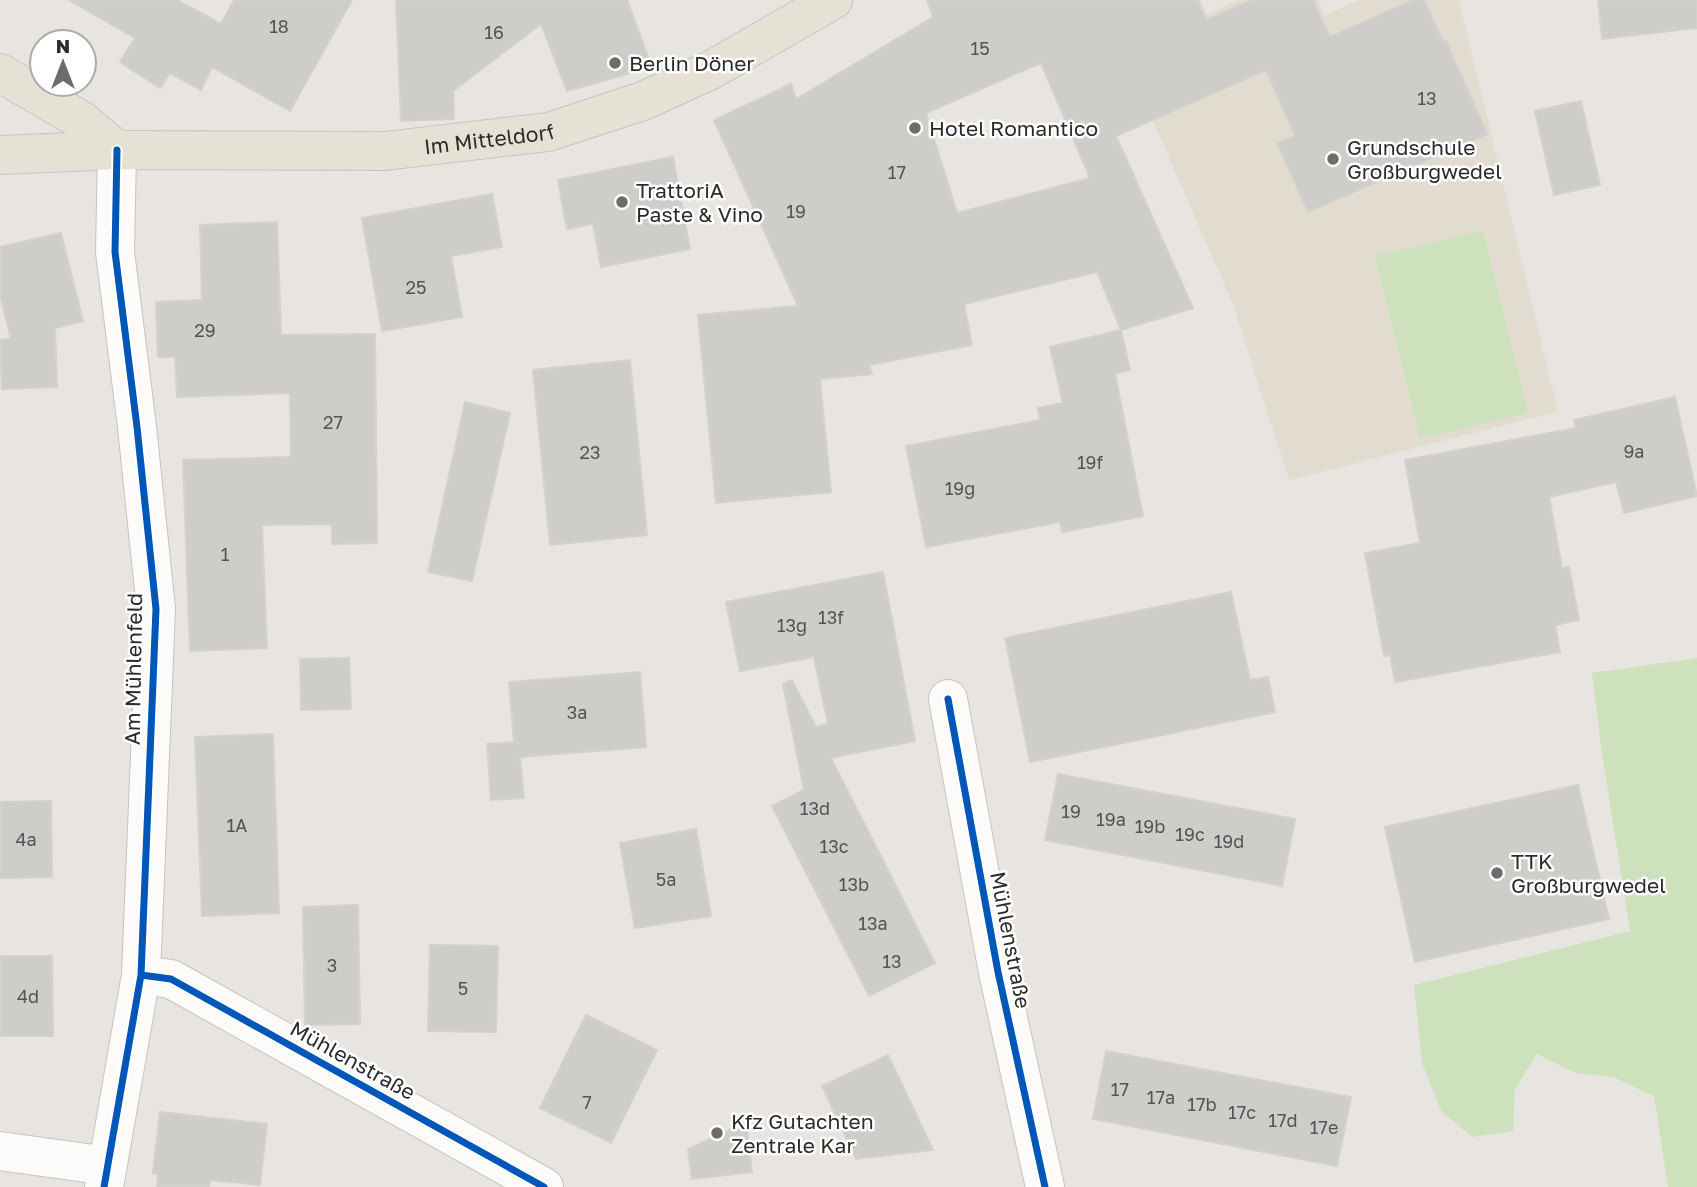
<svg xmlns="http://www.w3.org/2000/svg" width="1697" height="1187" viewBox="0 0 1697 1187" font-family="'Golos Text',sans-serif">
	<rect width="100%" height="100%" fill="#e8e5e1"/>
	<!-- education -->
	<path fill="#e2dcd0" d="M1100,0H1200L1207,14L1239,0H1318L1325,15L1360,0H1459L1558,412L1289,480L1232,302Z"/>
	<!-- green -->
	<path fill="#cde1bc" d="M1483,230L1528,413L1420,439L1375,256Z
		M1697,658V1187H1668L1654,1096L1613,1077L1576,1073L1537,1054L1515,1089L1513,1131L1472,1137L1441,1111L1422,1063L1414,985L1630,931L1601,747L1592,673Z"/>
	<!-- building -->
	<path fill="#cfcdca" stroke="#d3d1cd" stroke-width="2" fill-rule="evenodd" d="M69,0H177L221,24L234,0H352L290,111L212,67L201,90L170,73L160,88L120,62L135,38Z
		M396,0H627L652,67L567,91L541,24L453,91L454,119L401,121Z
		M927,0H1198L1206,20L1252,0H1313L1330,37L1413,0H1424L1443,42L1446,41L1487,134L1308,212L1277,143L1295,136L1266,70L1116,136L1193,308L1121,330L1097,272L964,304L972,345L869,365L872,374L820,379L831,492L716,503L698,315L798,306L714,120L791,84L796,99L933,17ZM1041,63L1090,178L957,213L926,113Z
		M1598,0H1697V28L1602,39Z
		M1581,101L1600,185L1554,195L1535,111Z
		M673,157L690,249L601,267L593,224L567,229L558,180Z
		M492,194L502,247L451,256L462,317L382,331L362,218Z
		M277,222L281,335L375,334L377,543L332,544V524L262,525L267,648L190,651L183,460L291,457L290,393L177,397L175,357H158L156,302L202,300L200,225Z
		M61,233L83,321L55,328L57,387L2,389L0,340L11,339L0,295V247Z
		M1121,330L1130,370L1115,374L1143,516L1062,532L1060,522L926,547L906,446L1040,420L1038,408L1063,403L1050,347Z
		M630,360L647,535L550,545L533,370Z
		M1675,397L1697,496L1624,513L1616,482L1549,497L1562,568L1569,567L1579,620L1555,625L1560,652L1395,682L1390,655L1384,656L1365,553L1420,543L1405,460L1576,428L1574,420Z
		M465,402L510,413L472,581L428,572Z
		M883,572L915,741L831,758L935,963L869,996L772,806L804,790L783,684L792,680L816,727L828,724L814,657L740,671L726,602Z
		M1231,592L1250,680L1268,677L1275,712L1030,762L1005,638Z
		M349,658L351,709L301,710L300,659Z
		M640,672L646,747L520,757L524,798L491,800L487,744L514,742L509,682Z
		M273,734L279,913L202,916L195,737Z
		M1058,774L1295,819L1282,886L1045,840Z
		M1578,785L1609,919L1415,962L1385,827Z
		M51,801L52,877L0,878V802Z
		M696,829L711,916L635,928L620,843Z
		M358,905L360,1024L305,1025L303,907Z
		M430,945L498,946L496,1032L428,1031Z
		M0,956H52L53,1036H0Z
		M586,1015L657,1050L611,1143L540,1108Z
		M1106,1051L1351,1097L1337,1166L1093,1119Z
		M888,1055L933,1150L856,1159L822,1086Z
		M160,1112L267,1124L260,1185L210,1180L209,1187H157L158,1174L153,1173Z
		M746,1122L752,1172L692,1179L688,1149Z"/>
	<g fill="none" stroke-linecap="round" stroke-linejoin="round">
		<!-- minor casing -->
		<g stroke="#c4c4c3" stroke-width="40">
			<path id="minor" d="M948,699L998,972L1045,1187
				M141,975L171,979L544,1187
				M0,1151L108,1166
				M104,1187L141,975L156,609L137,427L115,252L117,150"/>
		</g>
		<!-- major casing -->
		<g stroke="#c5c3c2" stroke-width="40">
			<g id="major">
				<path d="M0,73L81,120L117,150"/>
				<path id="s1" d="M0,155L117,150L385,151L548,132L643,101L711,70L833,0"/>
			</g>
		</g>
		<!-- minor -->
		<use href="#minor" stroke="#fcfbfa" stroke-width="38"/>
		<!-- major -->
		<use href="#major" stroke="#e5e1d5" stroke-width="38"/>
		<!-- cycleway casing -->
		<g stroke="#fff" stroke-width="11">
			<path id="cycleway" d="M948,699L998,972L1045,1187
				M141,975L171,979L544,1187
				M104,1187L141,975L156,609L137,427L115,252L117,150"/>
		</g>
		<!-- cycleway -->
		<use href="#cycleway" stroke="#0057b8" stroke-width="7"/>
	</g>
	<!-- markers -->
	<g fill="#6d6c6b" stroke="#fff" stroke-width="2.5">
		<circle cx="615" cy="63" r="7"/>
		<circle cx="915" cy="128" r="7"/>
		<circle cx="1333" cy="159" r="7"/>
		<circle cx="622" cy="202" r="7"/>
		<circle cx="1497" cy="873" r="7"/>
		<circle cx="717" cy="1133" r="7"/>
	</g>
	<g text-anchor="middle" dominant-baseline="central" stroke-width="5" stroke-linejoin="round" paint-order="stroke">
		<!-- number labels -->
		<g font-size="18" fill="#555454">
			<text x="279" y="26">18</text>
			<text x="494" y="32">16</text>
			<text x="980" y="48">15</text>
			<text x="1427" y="98">13</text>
			<text x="897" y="172">17</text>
			<text x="796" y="211">19</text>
			<text x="416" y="287">25</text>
			<text x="205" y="330">29</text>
			<text x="333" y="422">27</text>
			<text x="1634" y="451">9a</text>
			<text x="590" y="452">23</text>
			<text x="1090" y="462">19f</text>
			<text x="960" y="488">19g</text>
			<text x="225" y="554">1</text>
			<text x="831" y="617">13f</text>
			<text x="792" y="625">13g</text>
			<text x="577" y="712">3a</text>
			<text x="815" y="808">13d</text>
			<text x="1071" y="811">19</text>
			<text x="1111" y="819">19a</text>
			<text x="237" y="825">1A</text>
			<text x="1150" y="826">19b</text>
			<text x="1190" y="834">19c</text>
			<text x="26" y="839">4a</text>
			<text x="1229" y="841">19d</text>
			<text x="834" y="846">13c</text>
			<text x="666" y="879">5a</text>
			<text x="854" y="884">13b</text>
			<text x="873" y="923">13a</text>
			<text x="892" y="961">13</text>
			<text x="332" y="965">3</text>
			<text x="463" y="988">5</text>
			<text x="28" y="996">4d</text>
			<text x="1120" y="1089">17</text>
			<text x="1161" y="1097">17a</text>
			<text x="587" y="1102">7</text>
			<text x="1202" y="1104">17b</text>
			<text x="1242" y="1112">17c</text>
			<text x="1283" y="1120">17d</text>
			<text x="1324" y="1127">17e</text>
		</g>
		<!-- poi labels -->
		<g font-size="21" fill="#2b2b2b" stroke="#fff" text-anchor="start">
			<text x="629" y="63">Berlin Döner</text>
			<text x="929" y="128">Hotel Romantico</text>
			<text x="1347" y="147">Grundschule<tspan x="1347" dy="24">Großburgwedel</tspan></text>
			<text x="636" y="190">TrattoriA<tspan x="636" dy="24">Paste &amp; Vino</tspan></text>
			<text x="1511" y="861">TTK<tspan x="1511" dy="24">Großburgwedel</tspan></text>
			<text x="731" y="1121">Kfz Gutachten<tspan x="731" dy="24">Zentrale Kar</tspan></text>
		</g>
		<!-- street labels -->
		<g font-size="21" fill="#2b2b2b" stroke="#fff">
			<text stroke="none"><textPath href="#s1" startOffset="490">Im Mitteldorf</textPath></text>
			<text transform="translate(133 669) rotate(-89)">Am Mühlenfeld</text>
			<text transform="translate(1011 940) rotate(79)">Mühlenstraße</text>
			<text transform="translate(353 1060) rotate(29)">Mühlenstraße</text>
		</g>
	</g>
	<!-- north arrow -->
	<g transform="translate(63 63)"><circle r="33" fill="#ffffff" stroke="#aaaaaa" stroke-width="2"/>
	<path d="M0-5L12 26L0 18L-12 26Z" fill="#6d6c6b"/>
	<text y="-10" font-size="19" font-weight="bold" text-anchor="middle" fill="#2b2b2b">N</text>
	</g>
</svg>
